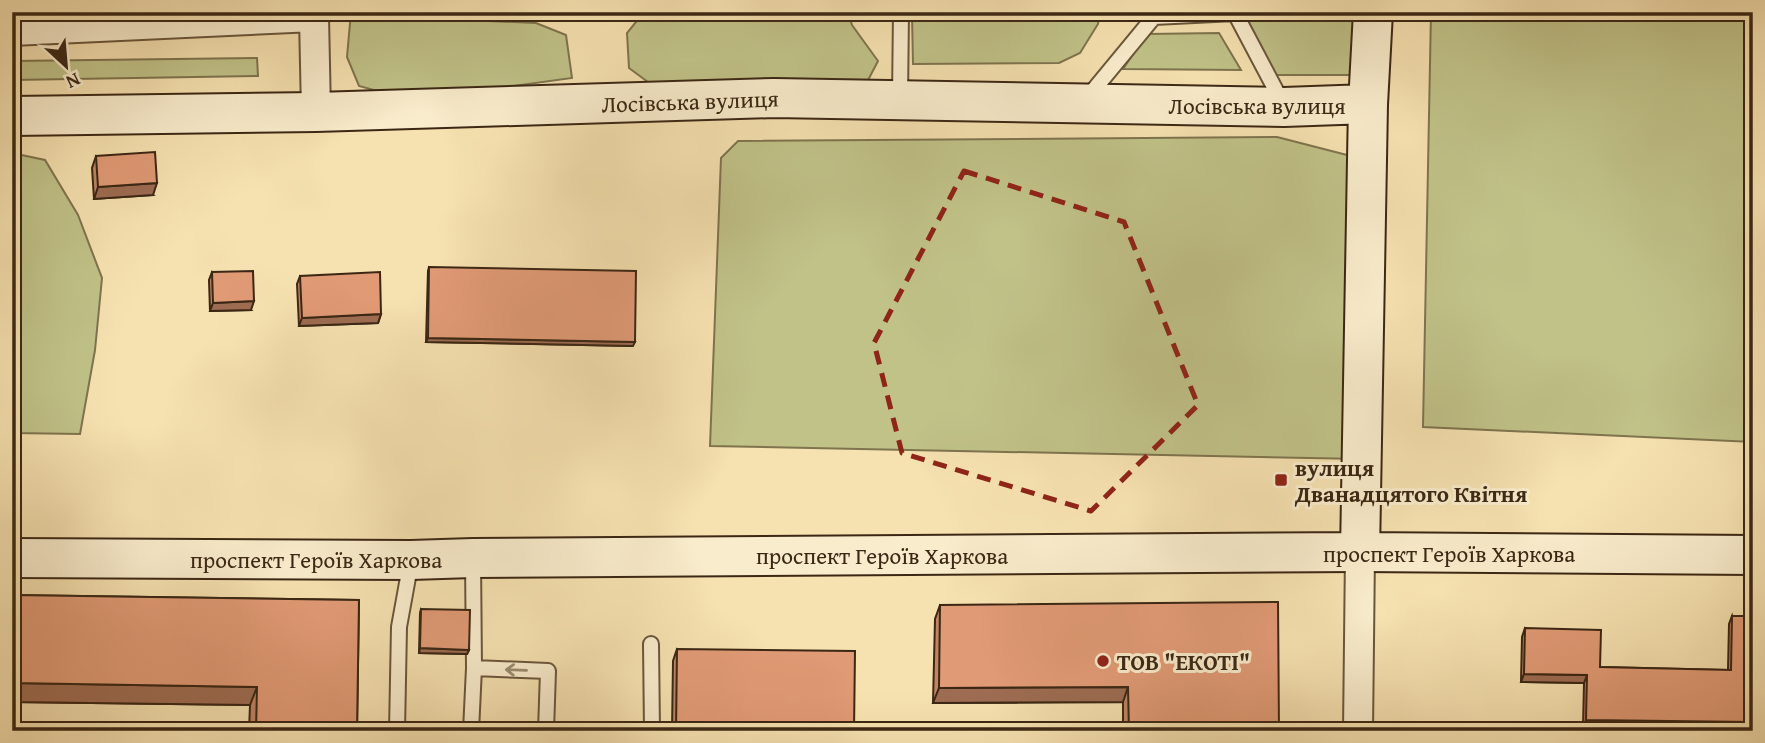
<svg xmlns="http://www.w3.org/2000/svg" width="1765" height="743" viewBox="0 0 1765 743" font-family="'Gentium Book Plus',serif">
	<rect width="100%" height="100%" fill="#f6e1b0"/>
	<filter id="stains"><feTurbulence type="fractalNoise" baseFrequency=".00286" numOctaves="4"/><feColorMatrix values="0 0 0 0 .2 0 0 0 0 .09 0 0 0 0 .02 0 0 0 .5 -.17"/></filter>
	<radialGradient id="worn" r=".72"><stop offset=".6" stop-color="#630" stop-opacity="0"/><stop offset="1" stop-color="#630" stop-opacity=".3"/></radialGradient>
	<!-- green -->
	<path fill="#c0c288" stroke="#7e744e" stroke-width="2" d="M351,12H458L465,20L536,23L566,35L572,78L410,100L359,86L347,57Z
		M644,12H848L852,25L878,61L866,84L652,85L629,68L627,33Z
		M917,12H1085L1093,13L1099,17L1098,24L1080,53L1059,63L913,64L912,15Z
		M1240,12H1356L1352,75H1275Z
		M1431,12H1753V442L1423,427Z
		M1219,33L1241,70L1123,69L1147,34Z
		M257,58L258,76L12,80V61Z
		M1277,137L1347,155L1367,162L1361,459L710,446L721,158L738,141Z
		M12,153L45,160L78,215L102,278L95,350L80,434L12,433Z"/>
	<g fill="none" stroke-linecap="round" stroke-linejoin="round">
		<!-- lane casing -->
		<g stroke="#6a563b" stroke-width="18">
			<path id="lane" d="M1145,12L1154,17L1235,13L1282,102
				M900,98L901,12
				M1087,98L1158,12
				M651,644L652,731
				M474,668L548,671L546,731
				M397,731L399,627L411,561
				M471,731L474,668L473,559"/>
		</g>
		<!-- street casing -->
		<g stroke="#6a563b" stroke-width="32">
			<path id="street" d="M12,31L314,17L316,112
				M1358,731L1360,552"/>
		</g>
		<!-- secondary casing -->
		<g stroke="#3b2714" stroke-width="42">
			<path id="secondary" d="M12,116L316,112L774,98L1284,107L1368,104
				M1360,552L1368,104L1373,12
				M12,558L411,560L473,558L1360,552L1753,555"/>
		</g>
		<!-- lane -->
		<use href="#lane" stroke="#f9eccc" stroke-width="14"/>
		<!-- street -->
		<use href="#street" stroke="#f9eccc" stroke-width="28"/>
		<!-- secondary -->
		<use href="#secondary" stroke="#f9eccc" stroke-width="38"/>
	</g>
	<!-- wall -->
	<path fill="#c18465" stroke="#3b2714" stroke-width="2" d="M96,156L153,195L94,199L92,168Z
		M429,267L633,346L426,342L428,271Z
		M212,272L251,310L210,311L209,280Z
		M300,276L381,314L378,323L299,326L297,284Z
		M12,595L359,600L357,731H249L250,705L12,702Z
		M940,605L1279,731H1123V702L933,703L935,619Z
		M421,609L469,650L467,654L419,653L420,613Z
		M1732,616L1753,724L1583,728L1584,683L1521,682L1522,637L1525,628L1600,667L1728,670L1729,624Z
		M677,649L854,731H672L673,661Z"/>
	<!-- shaded-wall -->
	<path fill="#9d6c52" stroke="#3b2714" stroke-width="2" d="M157,183L153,195L94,199L98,187Z
		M254,301L251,310L210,311L213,303Z
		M381,314L378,323L299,326L302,318Z
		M428,338L635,342L633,346L426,342Z
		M420,648L469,650L467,654L419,653Z
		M1524,674L1587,675L1584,683L1521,682Z
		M12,683L257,687L250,705L12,702Z
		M1128,687L1123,702L933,703L939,688Z
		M1586,720L1753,722V724L1750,731L1583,728Z"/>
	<!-- building -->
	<path fill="#e09a75" stroke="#3b2714" stroke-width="2" d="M155,152L157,183L98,187L96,156Z
		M429,267L636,271L635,342L428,338Z
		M253,271L254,301L213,303L212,272Z
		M380,272L381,314L302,318L300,276Z
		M12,595L359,600L357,731H256L257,687L12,683Z
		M1278,602L1279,731H1129L1128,687L939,688L940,605Z
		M421,609L470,610L469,650L420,648Z
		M1732,616H1753V722L1586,720L1587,675L1524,674L1525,628L1601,630L1600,667L1731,670Z
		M677,649L855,651L854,731H676Z"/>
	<!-- one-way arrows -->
	<defs><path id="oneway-shaft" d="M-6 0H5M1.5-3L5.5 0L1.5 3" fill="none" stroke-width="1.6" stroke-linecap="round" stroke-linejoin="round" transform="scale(1.75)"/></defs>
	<use stroke="#9a8a70" href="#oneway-shaft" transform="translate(516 670) rotate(-178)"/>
	<!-- marked area -->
	<path fill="none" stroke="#8f2418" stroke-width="5" stroke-dasharray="14 9" stroke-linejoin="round" d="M964,171L1124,222L1198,405L1091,511L902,453L874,343Z"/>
	<!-- markers -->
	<g fill="#8f2418" stroke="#f9eccc" stroke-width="2.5">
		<rect x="1274" y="473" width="14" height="14" rx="3.5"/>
		<circle cx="1103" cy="661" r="7"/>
	</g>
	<g text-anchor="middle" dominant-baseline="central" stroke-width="6" stroke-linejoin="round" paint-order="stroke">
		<!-- street labels -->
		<g font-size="23" fill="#3b2714" stroke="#f9eccc">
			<text transform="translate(690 101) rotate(-2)">Лосівська вулиця</text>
			<text x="1257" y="105">Лосівська вулиця</text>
			<text x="1449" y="553">проспект Героїв Харкова</text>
			<text x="882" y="555">проспект Героїв Харкова</text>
			<text x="316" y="559">проспект Героїв Харкова</text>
		</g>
		<!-- poi labels -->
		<g font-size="23" font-weight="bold" fill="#3b2714" stroke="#f9eccc" text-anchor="start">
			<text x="1295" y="467">вулиця<tspan x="1295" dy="26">Дванадцятого Квітня</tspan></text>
			<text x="1117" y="661">ТОВ "ЕКОТI"</text>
		</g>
	</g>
	<!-- margin -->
	<rect width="1765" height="743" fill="none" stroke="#f6e1b0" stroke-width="42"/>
	<rect x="14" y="14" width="1737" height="715" fill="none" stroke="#3b2714" stroke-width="3.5"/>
	<rect x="21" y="21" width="1723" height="701" fill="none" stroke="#3b2714" stroke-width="2"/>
	<!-- north arrow -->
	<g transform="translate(66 66) rotate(154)" stroke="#f9eccc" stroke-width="5" paint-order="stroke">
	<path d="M0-5L12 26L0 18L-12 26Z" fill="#3b2714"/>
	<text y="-10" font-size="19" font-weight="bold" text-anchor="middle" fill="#3b2714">N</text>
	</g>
	<rect width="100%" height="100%" filter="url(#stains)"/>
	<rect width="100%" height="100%" fill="url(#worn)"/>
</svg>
